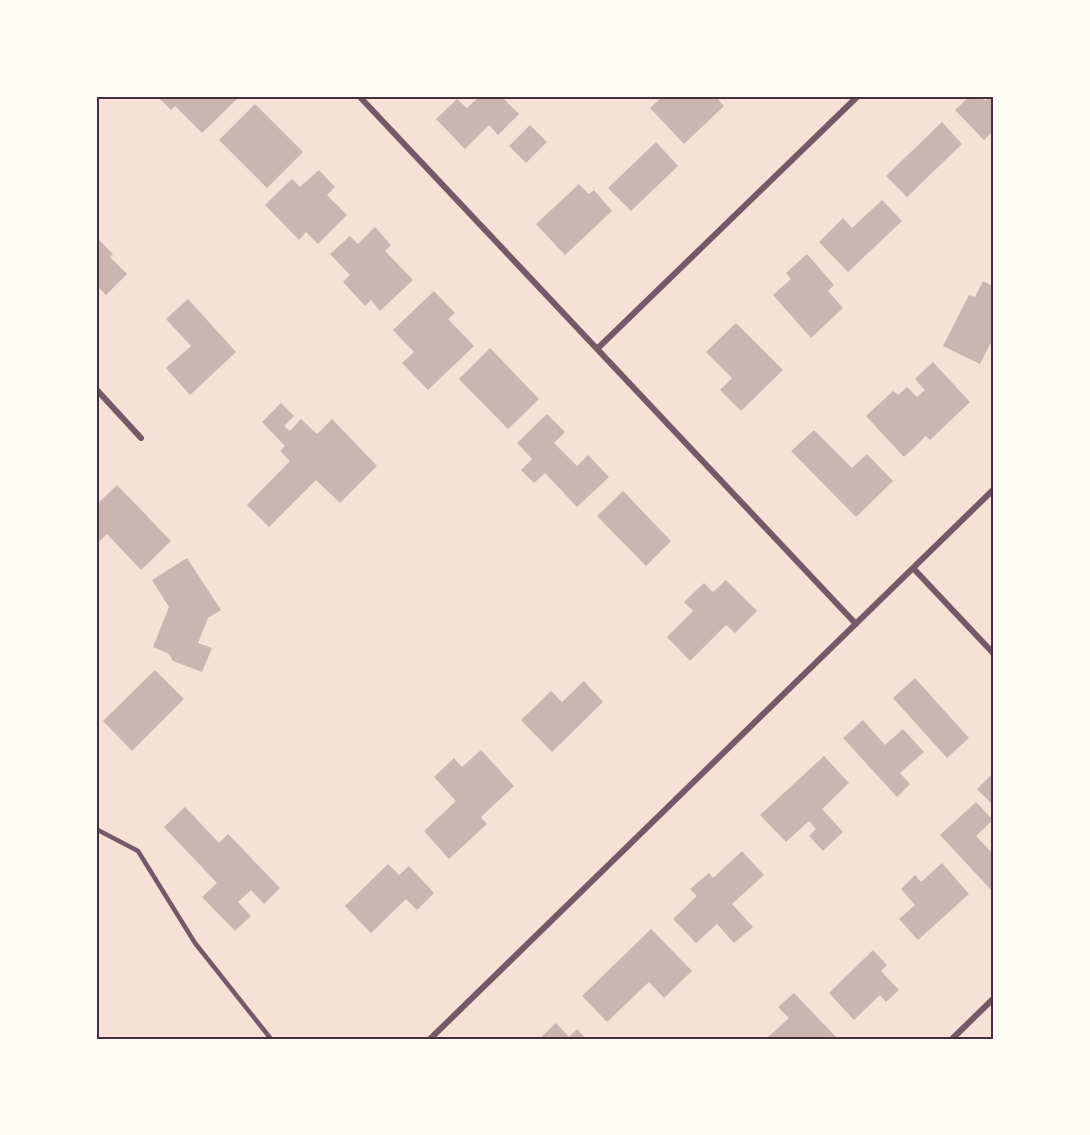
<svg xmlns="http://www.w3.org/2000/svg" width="1090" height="1135" viewBox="0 0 1090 1135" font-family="'Archivo Narrow',sans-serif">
	<rect width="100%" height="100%" fill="#f7e1d7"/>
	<!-- building -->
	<path fill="#ccb4b1" d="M160,96H240L202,133L175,106L171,110L158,97Z
		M480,96H501L519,114L498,135L489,125L465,149L436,119L457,99L467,108Z
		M663,96H715L724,106L684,144L650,108Z
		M970,96H980L985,101L990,96H994V130L984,140L955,110Z
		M255,104L303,152L267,188L219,140Z
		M942,122L962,144L907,197L886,176Z
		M530,125L547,142L526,163L509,146Z
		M656,142L678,166L631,211L608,188Z
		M319,170L335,187L327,195L347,215L318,244L306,232L299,240L265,205L292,179L300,187Z
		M579,184L589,194L594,190L612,211L565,255L536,224Z
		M882,200L902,221L848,272L819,242L843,218L852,228Z
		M375,227L391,245L385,251L413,280L380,311L371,300L365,306L343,282L350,275L330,254L350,236L358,244Z
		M96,237L113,254L110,257L127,274L106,295L96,285Z
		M807,254L834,285L828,291L843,308L811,338L773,295L791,279L786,273Z
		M983,281L994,287V345L990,344L980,364L943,346L969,295L975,297Z
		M434,291L455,313L448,319L474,346L428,390L402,363L414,352L393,330Z
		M188,299L236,352L190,395L166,368L191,346L166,319Z
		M736,323L783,370L741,411L720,390L732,378L706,352Z
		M490,348L539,399L508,429L459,379Z
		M933,362L970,402L930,440L926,436L904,457L866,416L893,391L898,395L907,387L917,397L925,390L915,379Z
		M281,403L294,416L284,426L290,431L301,419L317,434L332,419L377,466L340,503L316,480L269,527L247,505L290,461L280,451L285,446L262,422Z
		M547,414L565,432L554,443L577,466L588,455L609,477L577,507L545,473L534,483L521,470L532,459L517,443Z
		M814,430L852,468L867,454L893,481L856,517L791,451Z
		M117,485L171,541L141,570L107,534L96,545V505Z
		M623,491L671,541L646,566L597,516Z
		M187,558L221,610L208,618L198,643L212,648L202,672L173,661L169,654L153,647L169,607L152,580Z
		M726,580L757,611L735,633L726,625L690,661L667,637L693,611L684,602L704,583L713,592Z
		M155,670L184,699L132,751L103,721Z
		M915,678L969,738L947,758L893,698Z
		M584,681L603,702L552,752L521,720L551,691L562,702Z
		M863,720L885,745L903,729L924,752L900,773L910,784L897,797L843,738Z
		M481,750L514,786L481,817L487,824L449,859L424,831L456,801L434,777L454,758L462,767Z
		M824,756L849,783L822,809L843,832L823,851L809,836L816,829L809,821L786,842L760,815Z
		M994,772V806L977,789Z
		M976,802L993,820L976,836L994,855V893L940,835Z
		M185,807L219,843L228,834L280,888L264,904L251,890L238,902L251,916L235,931L202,897L217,883L164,827Z
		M742,851L764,875L732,904L753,927L734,943L717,924L696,943L673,919L697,896L690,889L709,873L713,878Z
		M942,863L969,894L918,940L899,919L915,905L901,889L915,875L921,882Z
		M388,864L399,875L409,866L434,893L417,910L406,899L371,933L345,906Z
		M651,929L692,971L664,998L649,982L607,1022L582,996Z
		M873,950L887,965L881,971L899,990L886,1002L880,995L854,1020L829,993Z
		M794,993L838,1039H766L789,1018L778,1007Z
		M556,1023L569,1037L577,1029L586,1039H539Z"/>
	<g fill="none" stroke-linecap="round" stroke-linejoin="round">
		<!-- service -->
		<path stroke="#755966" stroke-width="4.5" d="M96,829L138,851L195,943L271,1039"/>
		<!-- minor -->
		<path stroke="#755966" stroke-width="6" d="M359,96L856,624
			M597,349L858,96
			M96,389L141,438
			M913,568L994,654
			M430,1039L994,489
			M952,1039L994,998"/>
	</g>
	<!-- border -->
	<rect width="1090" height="1135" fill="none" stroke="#fffaf5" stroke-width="195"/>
	<rect x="98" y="98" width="894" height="940" fill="none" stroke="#4a2c40" stroke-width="2"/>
</svg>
